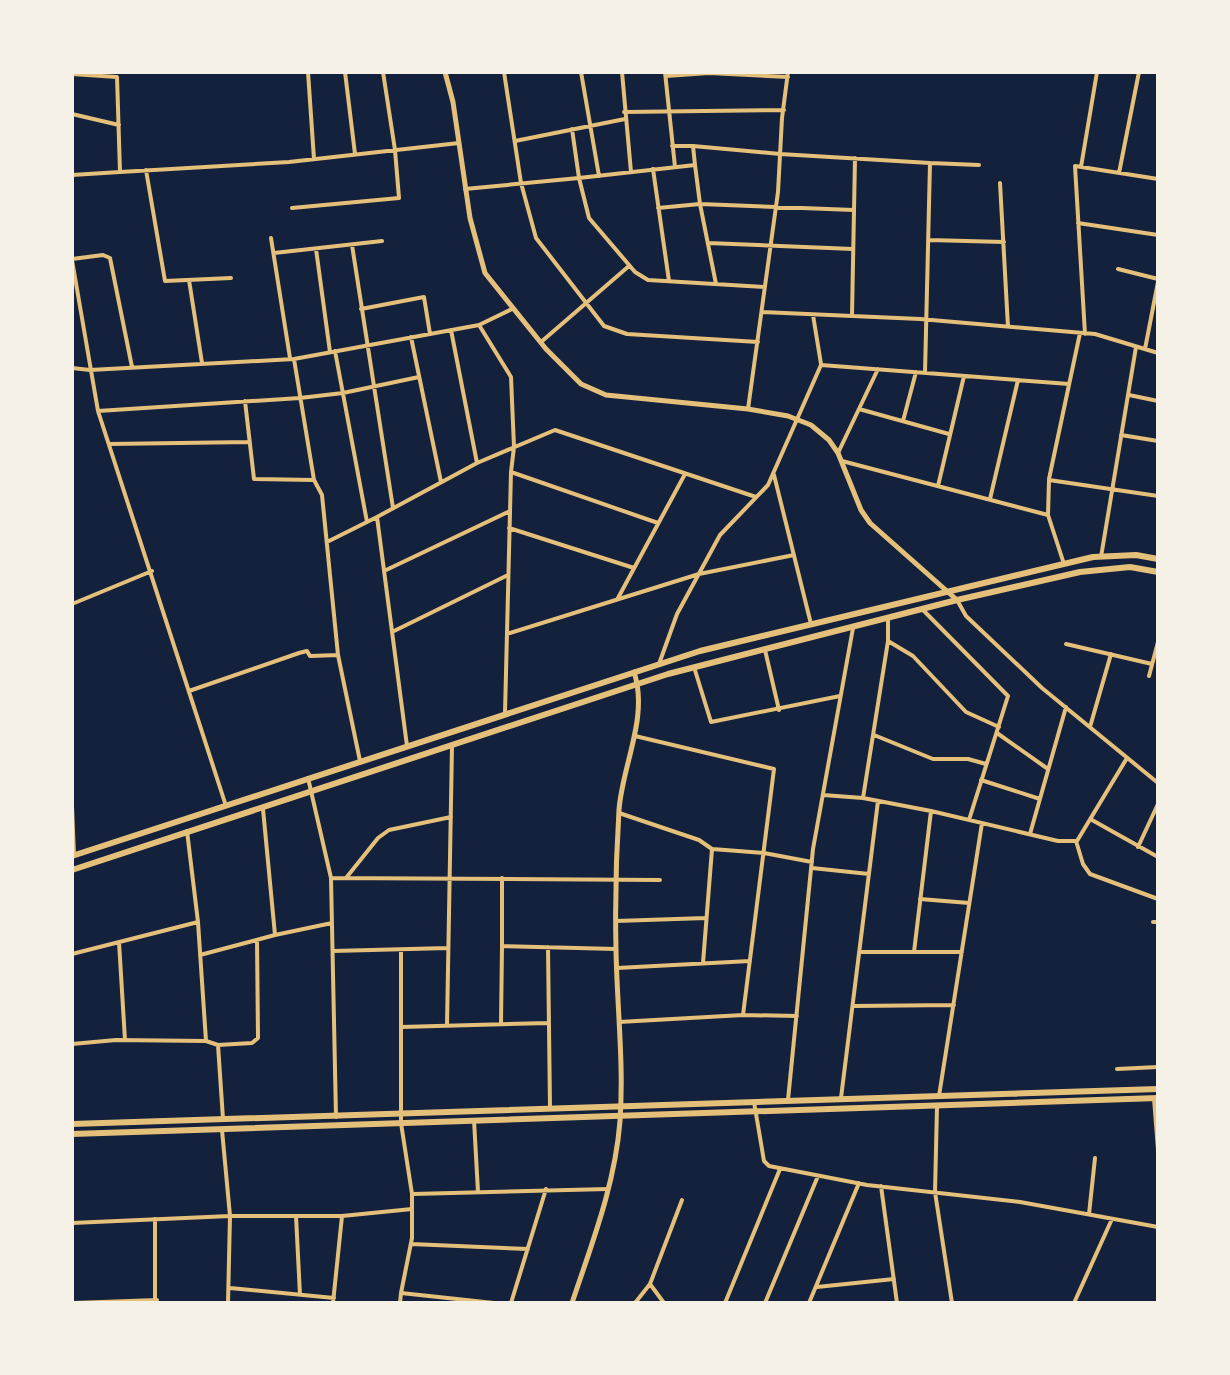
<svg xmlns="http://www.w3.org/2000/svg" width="1230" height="1375" viewBox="0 0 1230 1375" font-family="'Asap Condensed',sans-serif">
	<rect width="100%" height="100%" fill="#14213d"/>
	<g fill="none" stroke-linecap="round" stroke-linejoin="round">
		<!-- minor -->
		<path stroke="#e5c07b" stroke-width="4" d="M308,72L314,159
			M345,72L355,154
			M504,72L521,183L536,238L604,326L627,334L758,342
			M581,72L599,176
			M622,72L631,172
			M665,72L675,167
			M72,74L117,77L120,172L289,162L459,143
			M666,76L709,73L788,77
			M624,112L784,110
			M72,114L119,125
			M572,129L579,178L695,165L700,204L716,284
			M515,141L625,119
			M672,146H693
			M930,163L979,165
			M695,165L693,146L780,154L930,163L925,373
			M1081,167L1097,72
			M653,169L669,281
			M146,170L165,281L231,278
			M1119,173L1139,72
			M72,175L120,172
			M1000,183L1008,327
			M465,189L579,178L589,218L635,272L648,280L765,287
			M292,208L399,198L395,150L383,72
			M658,208L700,204L854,210
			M1078,223L1158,235
			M271,238L290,358
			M929,240L1004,242
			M708,243L853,249
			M352,245L393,508
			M316,249L330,352
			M274,253L382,241
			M72,259L103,255L110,258L132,367
			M72,260L98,411L226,806
			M1118,269L1158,279
			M189,280L202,363
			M361,309L424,297L430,334
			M762,312L920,319L1095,334L1158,353
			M813,315L821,364
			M852,316L855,158
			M479,325L511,377L514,447L511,472L505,713
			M451,330L477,463
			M1085,334L1075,166L1158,179
			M411,337L441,482
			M541,342L629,266
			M1145,349L1158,282
			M335,351L367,522
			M294,359L314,480L322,495L338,655L360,761
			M72,368L90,370L294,359L479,325L512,309
			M1129,395L1158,401
			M245,401L254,479L314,480
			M748,409L778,192L782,118L788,72
			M859,409L949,434
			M98,411L300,398L343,393L419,377
			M903,421L916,372
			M1121,435L1158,441
			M109,444L250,442
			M838,453L878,369
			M842,461L1048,515
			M511,472L658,523
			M774,475L811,624
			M1049,479L1080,333
			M938,486L964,376
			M990,499L1018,380
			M509,528L634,568
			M327,542L377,517
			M1101,557L1136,347
			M1064,564L1048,515L1049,480L1158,496
			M384,571L510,511
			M618,598L685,474
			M957,600L966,616L1042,688L1158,783
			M72,604L152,571
			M923,610L1008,696L969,820
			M888,619V641L863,798L931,811L1058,841H1076
			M392,632L508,575
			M507,634L699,574L794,555
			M888,641L913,656L966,712L999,727
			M1066,644L1152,664
			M765,650L779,710
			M659,664L677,614L720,535L768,485L821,365L1069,384
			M694,667L711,722L840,696
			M1149,676L1158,642
			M189,691L299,653L307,651L310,656L338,655
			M1090,727L1111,654
			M997,733L1048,769
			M874,735L933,759H968L986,764
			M635,736L774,769L743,1015L797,1016
			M407,746L377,517L477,463L555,430L756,497
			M308,778L331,878L336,1117
			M981,780L1040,799
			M823,795L863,798
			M72,806L74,855
			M263,809L275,935L332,923
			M619,813L699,840L712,849
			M1092,820L1158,857
			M187,831L198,922L206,1041L218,1045L223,1119
			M1030,834L1066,707
			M1076,841L1083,864L1090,874L1158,899
			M1077,841L1127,758
			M1138,847L1158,804
			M812,868L869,874
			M331,878L660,880
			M346,878L378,838L389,830L451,817
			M502,878V946L616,949
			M920,899L969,903
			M616,921L706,918
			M1153,922H1158
			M119,942L125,1040
			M548,947L550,1108
			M333,951L448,948
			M859,952H962
			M914,952L931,811
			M72,954L198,922
			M200,955L275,935
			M703,963L712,849L764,853L812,862
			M617,968L750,961
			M853,1006L954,1005
			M619,1022L743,1015
			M501,1023L502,946
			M447,1026L452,746
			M401,1027V950
			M72,1044L116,1040L206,1041
			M218,1045L252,1043L258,1038L257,940
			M1117,1069L1158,1067
			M939,1096L982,823
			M841,1098L878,801
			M1154,1098L1158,1150
			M788,1100L813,849L853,628
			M754,1102L764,1161L769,1166L867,1185L1020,1202L1158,1227
			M937,1107L935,1192L952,1303
			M474,1120L478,1192
			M222,1130L230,1216L228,1303
			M881,1186L897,1303
			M413,1194L608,1189
			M1089,1214L1095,1158
			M296,1216L300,1295
			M155,1219V1303
			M72,1223L230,1216H342L412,1209
			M411,1244L528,1249
			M650,1284L664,1303
			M817,1287L894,1279
			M230,1288L334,1298
			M73,1303L157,1300
			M333,1303L342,1216
			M400,1303L401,1293
			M494,1303L401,1293L412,1238V1194L401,1123V1027L548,1023
			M511,1303L546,1189
			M635,1303L650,1284L682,1200
			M725,1303L780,1169
			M765,1303L818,1176
			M809,1303L859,1183
			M1074,1303L1112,1219"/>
		<!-- tertiary -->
		<path stroke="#e5c07b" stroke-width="5" d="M445,72L453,102L470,218L485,273L546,349L581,384L606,395L748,409L788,416L811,425L829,440L838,453L861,510L870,523L957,600
			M572,1303C592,1243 615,1185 620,1121C624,1064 617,1007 616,950C615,904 616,856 619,810C622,766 649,717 634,672"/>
		<!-- secondary -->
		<path stroke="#e5c07b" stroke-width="6" d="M72,1124L1158,1089
			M72,1134L1158,1098"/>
		<!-- primary -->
		<path stroke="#e5c07b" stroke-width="6" d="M72,856L700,651L1093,557L1136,555L1158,559
			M72,870L668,674L957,600L1080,572L1130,567L1158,572"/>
	</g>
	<!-- border -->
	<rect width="1230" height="1375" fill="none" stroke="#f6f1e7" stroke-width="148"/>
</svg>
